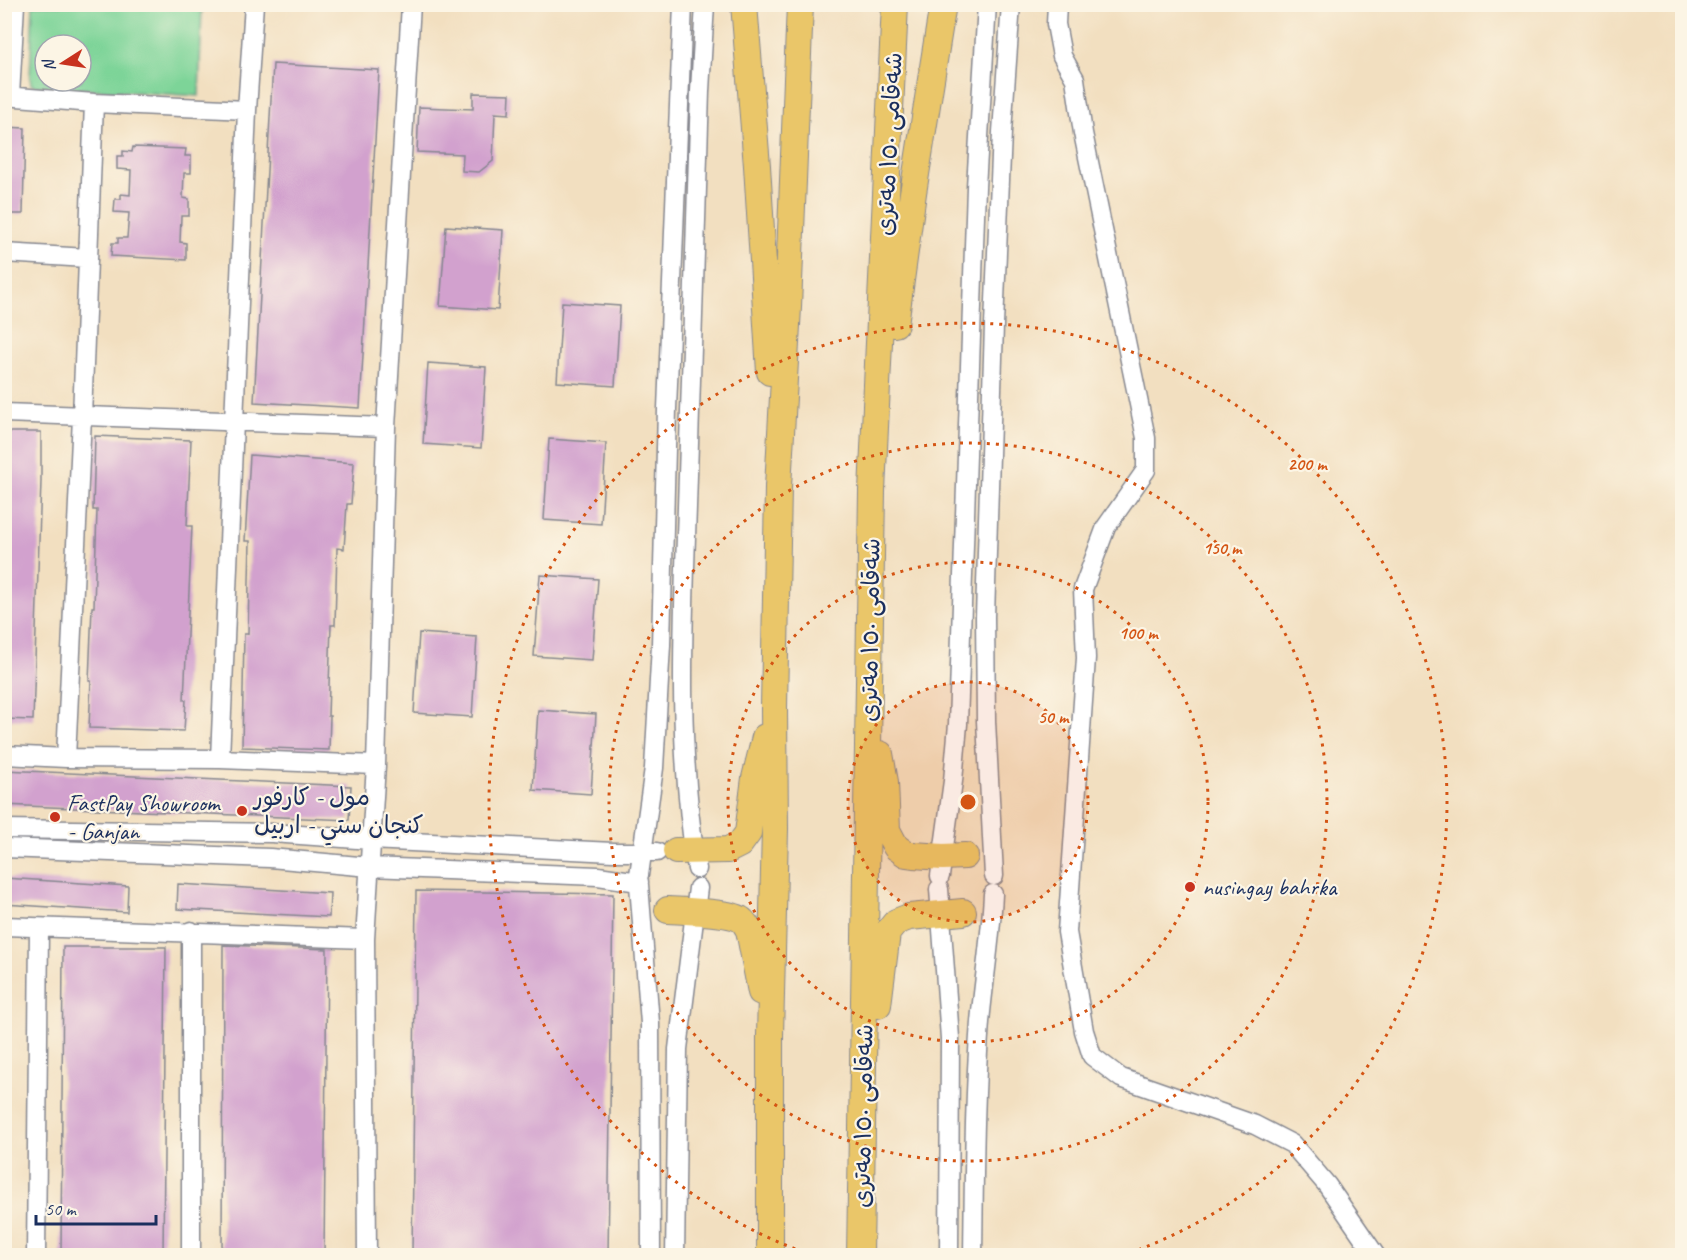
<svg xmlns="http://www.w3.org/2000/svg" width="1687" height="1260" viewBox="0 0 1687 1260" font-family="Caveat,'Playpen Sans Arabic',sans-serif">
	<rect width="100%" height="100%" fill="#fcf5e5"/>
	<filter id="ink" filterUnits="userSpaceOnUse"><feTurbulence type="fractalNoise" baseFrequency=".0167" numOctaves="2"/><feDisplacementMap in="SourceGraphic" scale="12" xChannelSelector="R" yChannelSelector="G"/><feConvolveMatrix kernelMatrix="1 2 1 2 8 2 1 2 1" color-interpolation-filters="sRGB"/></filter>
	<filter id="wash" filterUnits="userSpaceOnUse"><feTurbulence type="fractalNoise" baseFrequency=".008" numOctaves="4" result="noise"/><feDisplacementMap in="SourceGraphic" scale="24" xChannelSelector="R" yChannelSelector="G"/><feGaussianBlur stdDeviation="1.35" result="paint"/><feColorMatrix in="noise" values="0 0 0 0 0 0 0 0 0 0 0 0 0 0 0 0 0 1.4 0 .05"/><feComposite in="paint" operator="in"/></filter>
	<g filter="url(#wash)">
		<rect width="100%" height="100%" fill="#f2dfc0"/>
		<!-- green -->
		<path fill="#7dd498" stroke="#4c827b" stroke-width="1.5" fill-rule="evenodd" d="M33,5H202L199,96L33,86L31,84L30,78ZM45,45H81V81H45Z"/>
		<g id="blocks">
			<!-- building -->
			<path fill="#d2a1ce" d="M273,64L379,70L360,408L254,402Z
				M473,93L510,94L509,114L495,113L493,161L479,172L462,171L463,154L417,152L419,107L473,109Z
				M4,127L25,128L23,214H4Z
				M133,147L186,149L185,156H191V173H184L183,198L189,199V216H181L180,242L186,243V260L111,256L112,243H118V238H127L129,213L114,212L115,199H121V194L130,195L131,170L117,169V156H123V151L132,152Z
				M446,226L503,230L498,310L440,306Z
				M562,302L620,306L615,386L557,382Z
				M428,363L486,367L481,448L423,444Z
				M4,432H41V481L33,720L4,719Z
				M95,436L191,440L187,526H192L184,700H186L184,731L89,728L91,681H89L92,607H94L97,510H93Z
				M549,439L606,443L601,524L544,520Z
				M250,455L354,463L351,504H347L344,549L337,548L335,625H331L328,716H330L329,750L242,747L244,634H248L249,581L250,541H245Z
				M540,575L598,579L592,660L534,656Z
				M419,633L477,637L472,717L414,713Z
				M538,710L596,714L591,794L533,790Z
				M4,770L351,786L349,820L4,805Z
				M4,878L128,886L127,912L4,904Z
				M178,884L330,893L329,917L177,909Z
				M416,891L613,894L608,1256H412Z
				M223,945L327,949L324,1256H222Z
				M63,947H166L163,1256H61Z"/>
		</g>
	</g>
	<g filter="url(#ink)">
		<use href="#blocks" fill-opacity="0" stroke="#86878f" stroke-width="1.5"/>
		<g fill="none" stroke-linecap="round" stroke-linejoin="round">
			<!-- minor casing -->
			<g stroke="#86878f" stroke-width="21">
				<path id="minor" d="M1057,4L1056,24L1062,56L1075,79L1083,133L1146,438V470L1106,527L1083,589L1086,658L1067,932L1084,1031L1092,1056L1121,1078L1255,1125L1292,1144L1327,1185L1376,1256
					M4,96L94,103L247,110
					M10,96L15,4
					M4,253L87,258
					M4,413L386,427
					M4,755L66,758L220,759L376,765
					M66,758L82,417L94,103
					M220,759L247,110L254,4
					M4,829L272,833L371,840L613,852H657
					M4,848L270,858L370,867L598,876L639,882
					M697,869C677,750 683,627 687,507C691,369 696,230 700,91L705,4
					M639,875L654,768L661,645L667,409L683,4
					M940,876L953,781L958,724L976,187L987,4
					M994,876L986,721L985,617L994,325L1002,132L1011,4
					M639,885L650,1023L651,1256
					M939,889L950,1038L949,1256
					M4,926L365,939
					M191,931V1256
					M36,1256L39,928
					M367,1256L365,939L376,765L386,427L411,4
					M675,1256L678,1049L698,888
					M973,1256C974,1178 974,1099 980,1022C984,979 991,937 993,894"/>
			</g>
			<!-- highway casing -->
			<g stroke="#86878f" stroke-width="28">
				<path id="highway" d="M744,4L757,166L770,372
					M895,324L913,193L943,4
					M880,754L885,782L887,830L896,847L906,854L913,855L943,857L965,856
					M676,851L728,850L740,844L748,833L755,778L765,737
					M668,910C683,911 729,912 740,919C744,921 746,925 749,930L761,992
					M878,1005L887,933L896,922L909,917L963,912
					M770,1256V1036L775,829L774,708L778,487L788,307L800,4
					M860,1256L872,491L895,4"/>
			</g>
			<!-- minor -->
			<use href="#minor" stroke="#fff" stroke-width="18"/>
			<!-- highway -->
			<use href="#highway" stroke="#eac669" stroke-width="26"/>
		</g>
	</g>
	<!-- distance rings -->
	<circle cx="968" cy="802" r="120" fill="#d45514" fill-opacity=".12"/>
	<g fill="none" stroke="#d45514" stroke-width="3" stroke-dasharray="3 6">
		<circle cx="968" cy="802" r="120"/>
		<circle cx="968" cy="802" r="240"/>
		<circle cx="968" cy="802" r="359"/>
		<path d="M812 1255A479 479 0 1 1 1124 1255"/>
	</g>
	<!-- markers -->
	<g fill="#c8321e" stroke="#fcf5e5" stroke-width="2">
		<circle cx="242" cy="811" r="6"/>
		<circle cx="55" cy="817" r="6"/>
		<circle cx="1190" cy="887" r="6"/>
	</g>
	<g text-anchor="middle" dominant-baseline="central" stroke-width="4.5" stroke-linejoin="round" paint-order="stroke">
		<!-- street labels -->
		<g font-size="24" fill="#1b2f5e" stroke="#fcf5e5">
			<text transform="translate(889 144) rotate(-87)">شەقامی ١٥٠ مەتری</text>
			<text transform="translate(870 630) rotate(-89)">شەقامی ١٥٠ مەتری</text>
			<text transform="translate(863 1116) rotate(-89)">شەقامی ١٥٠ مەتری</text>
		</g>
		<!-- poi labels -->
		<g font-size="24" fill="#1b2f5e" stroke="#fcf5e5" text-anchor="start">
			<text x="254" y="797">مول - كارفور<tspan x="254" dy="28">كنجان ستي - اربيل</tspan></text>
			<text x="67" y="803">FastPay Showroom<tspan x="67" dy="28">- Ganjan</tspan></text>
			<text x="1202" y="887">nusingay bahrka</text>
		</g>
	</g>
	<circle cx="968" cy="802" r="9" fill="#d45514" stroke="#fcf5e5" stroke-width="3"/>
	<g font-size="18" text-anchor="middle" font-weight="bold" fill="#d45514" stroke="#fcf5e5" stroke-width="4.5" stroke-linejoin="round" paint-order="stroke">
		<text x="1307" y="470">200 m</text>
		<text x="1222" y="554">150 m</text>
		<text x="1138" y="639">100 m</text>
		<text x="1053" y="723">50 m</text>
	</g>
	<!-- margin -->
	<rect width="1687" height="1260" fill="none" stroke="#fcf5e5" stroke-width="24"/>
	<!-- north arrow -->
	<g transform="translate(63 63) rotate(258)"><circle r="28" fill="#fcf5e5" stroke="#a2a6af" stroke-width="1.5"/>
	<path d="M0-4.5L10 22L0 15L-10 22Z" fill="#c8321e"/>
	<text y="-9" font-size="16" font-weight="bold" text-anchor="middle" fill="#1b2f5e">N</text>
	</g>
	<!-- scale -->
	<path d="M36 1215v9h120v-9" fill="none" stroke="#1b2f5e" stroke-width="3"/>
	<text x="45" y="1215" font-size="18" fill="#1b2f5e" stroke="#fcf5e5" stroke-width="4.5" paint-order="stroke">50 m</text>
</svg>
